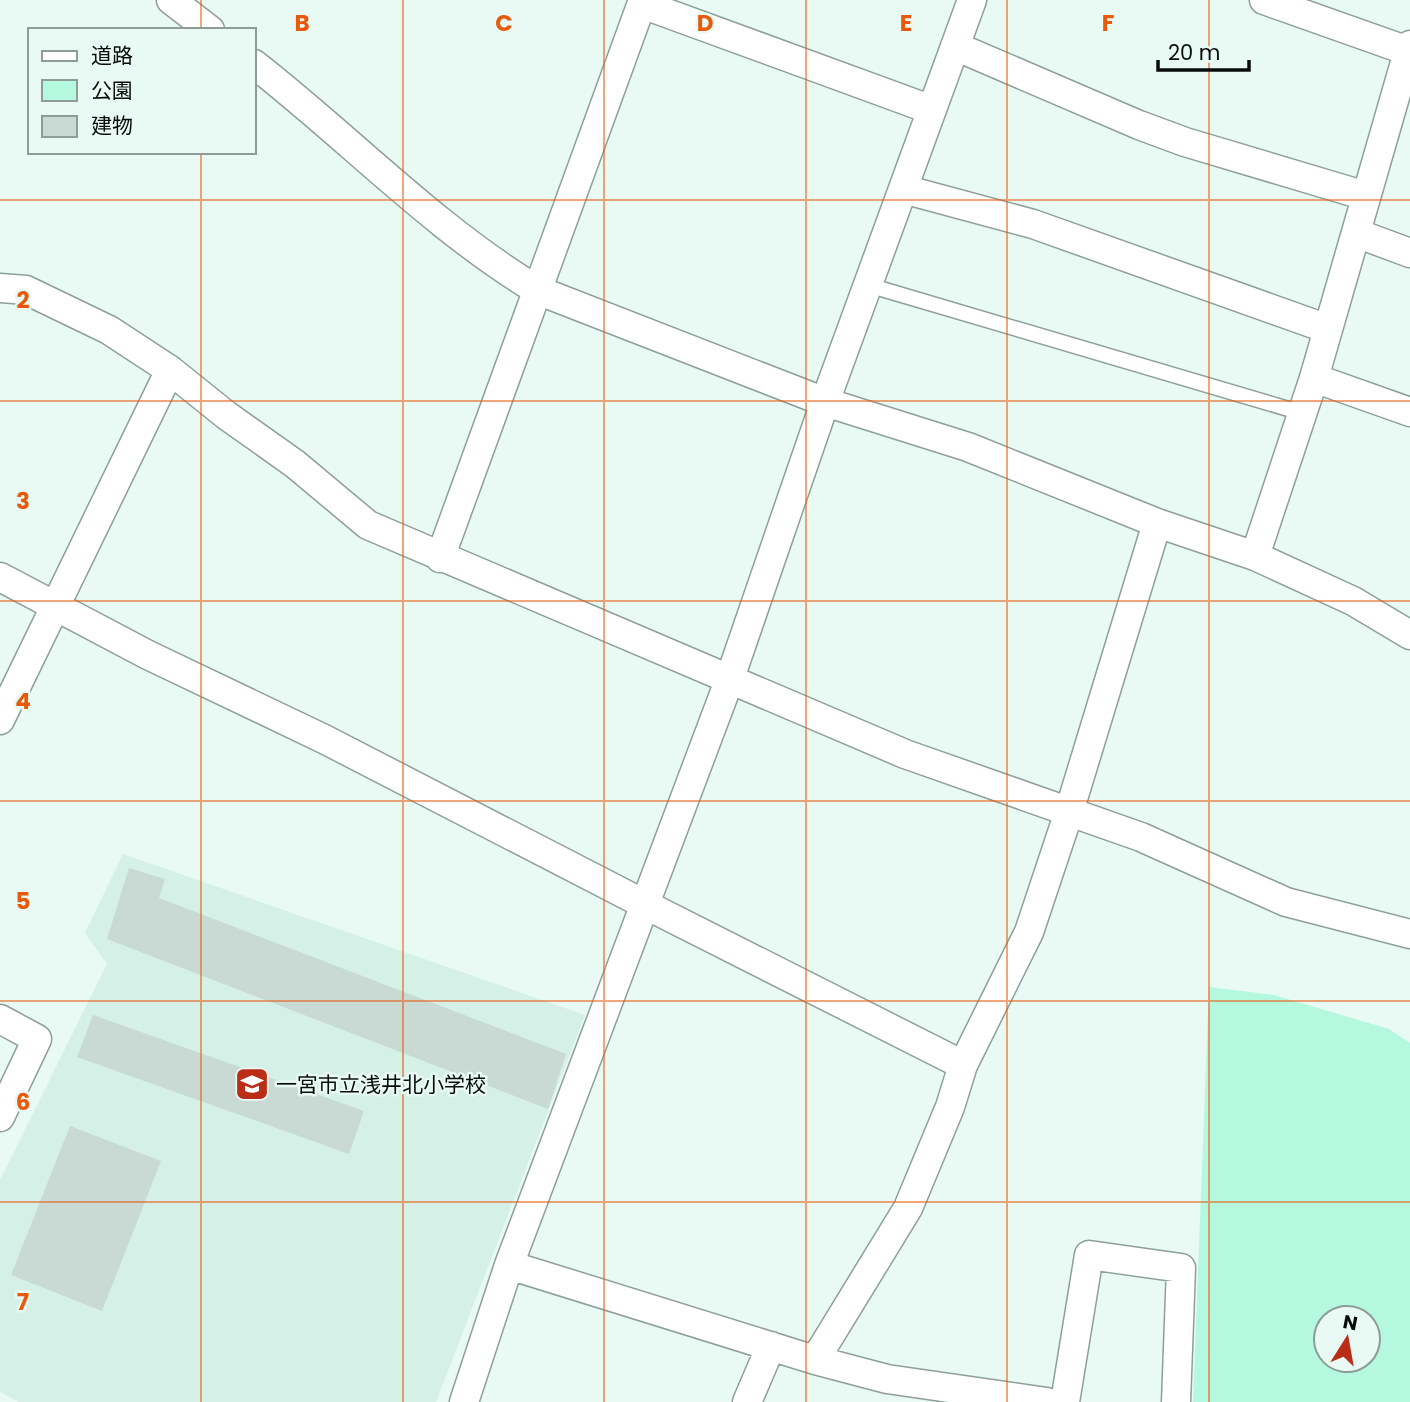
<svg xmlns="http://www.w3.org/2000/svg" width="1410" height="1402" viewBox="0 0 1410 1402" font-family="Poppins,'Noto Sans JP',sans-serif">
	<rect width="100%" height="100%" fill="#e8faf3"/>
	<!-- built -->
	<path fill="#d5f0e6" d="M123,854L585,1015L436,1402H19L0,1392V1180L107,964L85,933Z"/>
	<!-- green -->
	<path fill="#b4f8e0" fill-rule="evenodd" d="M1209,987L1274,995L1389,1029L1410,1043V1402H1193ZM1326,1318H1368V1360H1326Z"/>
	<!-- building -->
	<path fill="#c8dad3" d="M129,868L165,879L159,898L566,1054L548,1109L107,939Z
		M93,1015L364,1111L349,1154L77,1057Z
		M70,1126L161,1161L102,1311L11,1275Z"/>
	<g fill="none" stroke-linecap="round" stroke-linejoin="round">
		<!-- service casing -->
		<g stroke="#8e9f98" stroke-width="17">
			<path id="service" d="M868,285L1302,413"/>
		</g>
		<!-- minor casing -->
		<g stroke="#8e9f98" stroke-width="31">
			<path id="minor" d="M171,0L210,30
				M1264,0L1408,51
				M642,4L932,110
				M955,46L1139,125L1185,142L1366,196
				M254,64C349,138 433,227 537,290L825,402L968,447L1157,523L1255,556L1353,601L1410,635
				M903,189L1033,224L1328,329
				M1356,233L1410,253
				M0,288L26,290L109,330L170,370L226,415L295,464L368,525L905,754L1141,837L1286,902L1410,934
				M1314,378L1410,412
				M1255,556L1314,378L1410,45
				M440,558L643,0
				M0,577L148,655L324,739L646,905L963,1065
				M0,720L170,370
				M0,1019L37,1039L0,1117
				M509,1265L815,1360L887,1379L1047,1402
				M815,1360L908,1208L950,1107L963,1065L1029,932L1069,812L1157,523
				M464,1402L509,1265L729,681L825,402L972,0
				M747,1402L771,1346
				M1065,1402L1089,1255L1181,1268L1176,1402"/>
		</g>
		<!-- service -->
		<use href="#service" stroke="#fff" stroke-width="14"/>
		<!-- minor -->
		<use href="#minor" stroke="#fff" stroke-width="28"/>
	</g>
	<!-- grid -->
	<path fill="none" stroke="#e8590c" stroke-width="2" stroke-opacity="0.55" d="M201,0V30M403,0V1402M604,0V1402M806,0V1402M1007,0V1402M1209,0V1402M201,152V1402M0,200H1410M0,401H1410M0,601H1410M0,801H1410M0,1001H1410M0,1202H1410"/>
	<!-- icons -->
	<defs>
		<g id="school-square" transform="scale(1.75)"><rect x="-9" y="-9" width="18" height="18" rx="4" fill="#ba2e17" stroke="#e8faf3"/><path d="M0-5L7-2L0 1L-7-2ZM-4 1L0 2.5L4 1V4Q0 6-4 4Z" fill="#fff"/></g>
	</defs>
	<g fill-rule="evenodd">
		<use href="#school-square" x="252" y="1084"/>
	</g>
	<g text-anchor="middle" dominant-baseline="central" stroke-width="5" stroke-linejoin="round" paint-order="stroke">
		<!-- poi labels -->
		<g font-size="21" fill="#080d0b" stroke="#e8faf3" text-anchor="start">
			<text x="276" y="1084">一宮市立浅井北小学校</text>
		</g>
	</g>
	<g font-size="23" text-anchor="middle" font-weight="bold" fill="#e8590c" stroke="#e8faf3" stroke-width="5" stroke-linejoin="round" paint-order="stroke">
		<text x="302" y="31">B</text>
		<text x="504" y="31">C</text>
		<text x="705" y="31">D</text>
		<text x="906" y="31">E</text>
		<text x="1108" y="31">F</text>
		<text x="23" y="308">2</text>
		<text x="23" y="509">3</text>
		<text x="23" y="709">4</text>
		<text x="23" y="909">5</text>
		<text x="23" y="1110">6</text>
		<text x="23" y="1310">7</text>
	</g>
	<!-- legend -->
	<rect x="28" y="28" width="228" height="126" fill="#e8faf3" stroke="#8e9b96" stroke-width="2"/>
	<rect x="42" y="51" width="35" height="10" fill="#ffffff" stroke="#8e9b96" stroke-width="2"/>
	<text x="91" y="63" font-size="21" fill="#080d0b">道路</text>
	<rect x="42" y="80" width="35" height="21" fill="#b4f8e0" stroke="#8e9b96" stroke-width="2"/>
	<text x="91" y="98" font-size="21" fill="#080d0b">公園</text>
	<rect x="42" y="116" width="35" height="21" fill="#c8dad3" stroke="#8e9b96" stroke-width="2"/>
	<text x="91" y="133" font-size="21" fill="#080d0b">建物</text>
	<!-- north arrow -->
	<g transform="translate(1347 1339) rotate(11)"><circle r="33" fill="#e8faf3" stroke="#8e9b96" stroke-width="2"/>
	<path d="M0-5L12 26L0 18L-12 26Z" fill="#ba2e17"/>
	<text y="-10" font-size="19" font-weight="bold" text-anchor="middle" fill="#080d0b">N</text>
	</g>
	<!-- scale -->
	<path d="M1158 60v10h91v-10" fill="none" stroke="#080d0b" stroke-width="3.5"/>
	<text x="1168" y="60" font-size="21" fill="#080d0b" stroke="#e8faf3" stroke-width="5" paint-order="stroke">20 m</text>
</svg>
